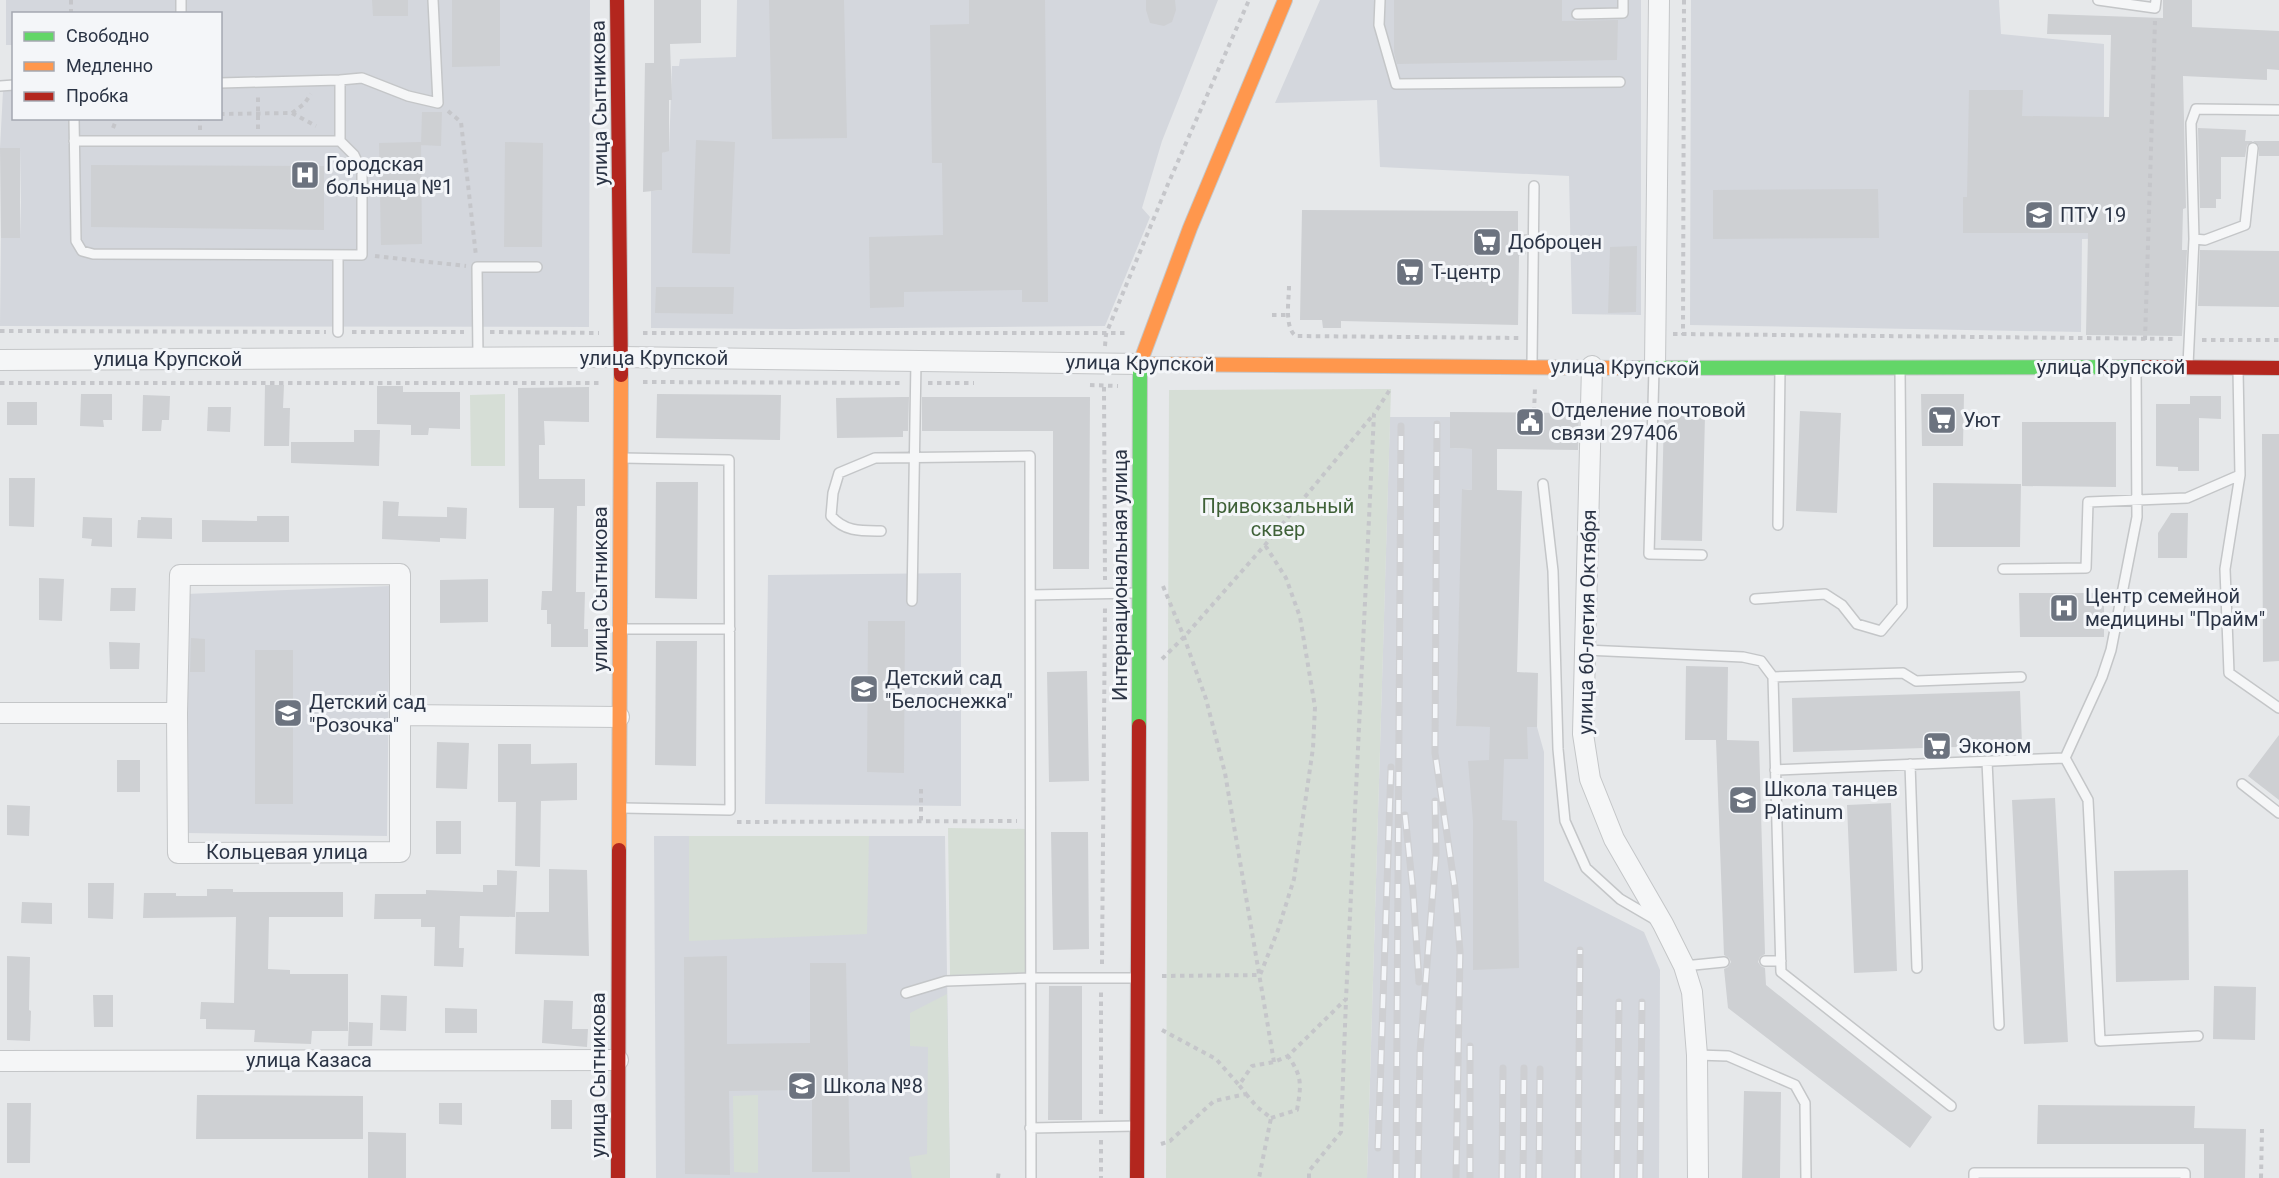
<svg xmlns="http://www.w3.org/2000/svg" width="2279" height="1178" viewBox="0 0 2279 1178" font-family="Roboto,sans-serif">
	<rect width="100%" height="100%" fill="#e6e8ea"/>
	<!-- built -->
	<path fill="#d4d7dd" d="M6,0H590L589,327L0,326L1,238L20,236L21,202L20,148H0L3,91H13L14,118H220V14H14L13,45H6Z
		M737,0H1218L1162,141L1142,208L1150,217L1105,326L793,329L651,328V191L662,190V153L669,150L672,66H679L680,59L736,57Z
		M1320,0H1641V315L1572,314L1569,176L1380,167L1377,100L1275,103Z
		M1691,0H1999L2001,34L2104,44V179L2120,238L2082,239L2081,332L1690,325Z
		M1390,417H1450V448L1472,449V490L1463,489L1456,726L1537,727L1544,752V881L1644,932L1660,970L1659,1178H1367Z
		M961,573V806L765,804L768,575Z
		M390,586L387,836L187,833L186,594Z
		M654,836H945L950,1178H656Z"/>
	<!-- green -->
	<path fill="#d6ded6" d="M1391,389L1367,1178H1166L1169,390Z
		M505,394V466H471L470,395Z
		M948,828L1027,829L1026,973L950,975Z
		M689,836H869L867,934L689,941Z
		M947,994L950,1178H912L909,1157L927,1154L928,1047L910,1046V1013Z
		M758,1095V1173L734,1172L733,1096Z"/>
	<!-- building -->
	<path fill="#ced0d3" d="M372,0H408V16H373Z
		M452,0H500V66L452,67Z
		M654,0H701V43L670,44L672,100H669V151L662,153V190L643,192L645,63H654Z
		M769,0H844L847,138L772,139Z
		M969,0H1045L1048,302H1022V290L904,292V307L870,308L869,237L943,235L942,163H932L930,25L969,24Z
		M1146,0H1175L1176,10L1172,22L1164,26L1150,23L1146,10Z
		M1394,0H1562V21L1618,20L1617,60L1397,64L1394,52Z
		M2163,0H2192V27L2279,31V70L2267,69V80L2183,76L2186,208L2183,209L2182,250H2187L2182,336L2086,335L2088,233H1963V197H1967L1969,90H2023L2022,116L2109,117L2111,35L2047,34L2048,14L2163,18Z
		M422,112H442L441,146L421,145Z
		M2198,128L2246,130L2245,141H2279V156H2259V146L2253,141L2247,145L2245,157H2221V199H2216V208H2200Z
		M696,140L735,142L730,254L692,253Z
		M421,142L422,244L381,245L379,143Z
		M505,142L543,143L542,247H504Z
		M0,148H20V238H1Z
		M91,165L324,166V230L91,227Z
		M1878,189L1879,238L1713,239V190Z
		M1302,210L1518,211V235L1527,234L1526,254L1519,256L1518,325L1341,321V328H1323L1322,320H1300Z
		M1637,246L1636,312L1608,313L1610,247Z
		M2200,250L2279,251V307L2198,306Z
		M656,287H734L733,314L655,313Z
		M265,385H284L283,408H290L289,446H264Z
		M377,386H403V392H460V429L429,428L428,435H411V425L377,424Z
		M589,387V422L544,421L545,445H539V479H585V506H577L576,592H585L584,629H588V647H551V624H547V610H541L542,591H552L554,508H519L518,388Z
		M81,394H112V420H103L104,427L80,426Z
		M657,394L781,395L780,440L656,438Z
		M1921,394H1964L1963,446H1922Z
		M143,395L170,396L169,420H162L161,431H142Z
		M2190,396H2221V419L2199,418V471H2178V467L2156,466V404H2190Z
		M903,397H909L908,431H903V437L837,438L836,398Z
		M922,397H1090L1089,569H1053V431H922Z
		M7,402H37V425H7Z
		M208,407H231L230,432L207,431Z
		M1800,411L1841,413L1837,513L1796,511Z
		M1450,412L1579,413L1578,450L1497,449V490L1522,491L1517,672L1538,673L1537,727H1527L1528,759H1504L1502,820L1517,821L1519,968L1473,970V821L1468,761L1489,760L1490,727L1456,726L1462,489L1472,490V449L1450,448Z
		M1664,415H1705L1702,541L1661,540Z
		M2022,422H2116V487L2022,486Z
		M354,430H380L379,466L291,463V442H354Z
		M2262,434H2279V661L2263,662Z
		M9,478H35L34,527L9,526Z
		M656,482H698L697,599L655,598Z
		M1933,483L2021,484L2020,547H1933Z
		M383,501L399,502L398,516L447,517V507L467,508L466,539L440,538V542L382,539Z
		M2171,513H2188L2187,558H2158V533Z
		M257,516H289V542H202V520L257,521Z
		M83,517L112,518V547L91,546L92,539L82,538Z
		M141,517L172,518V539L137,538L138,520H141Z
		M39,578L64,579L62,621L39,620Z
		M488,579V622L440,623V580Z
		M111,588H136L135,611H110Z
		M2019,593H2104V637H2020Z
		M868,621H905L904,773L867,772Z
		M191,638L205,639V672H190Z
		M656,641H697L696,766L655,765Z
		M109,642L140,643L139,669H110Z
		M255,650H293V804H255Z
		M1686,666L1728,667L1727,740L1759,741L1765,954L1760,957L1758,962L1761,966L1765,968L1766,985L1932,1117L1910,1148L1728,1008L1724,969L1728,967L1731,962L1729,958L1724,955L1716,740H1685Z
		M1087,671L1089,781L1049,782L1047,672Z
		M2020,691L2022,745L1793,752L1792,698Z
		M2279,735V800L2248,776Z
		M437,742L469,743L467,789L436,788Z
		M498,744H531V764L577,763V800L541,801L540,867L515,866L516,802H498Z
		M117,760H140V792H117Z
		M2055,798L2068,1042L2024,1044L2012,800Z
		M1891,803L1897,971L1854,973L1847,805Z
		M7,805L30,806L29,836L7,835Z
		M436,821H461V854H436Z
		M1051,832H1088L1089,949L1053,950Z
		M549,869L587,870L589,956L515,954L516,912H549Z
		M497,870L517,871L515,917L460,916L459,948H464L463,967L434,966L435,927H421V919H374L375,894H426V890L483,892V885H497Z
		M2188,870L2189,980L2116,982L2114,871Z
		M88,883H114L113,919L88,918Z
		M207,889H233V892H343V917H269L268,969L290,970V974H348V1031H312L311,1044L254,1042L255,1030L206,1029V1019H200L201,1002L234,1003L236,917L143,918L144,893H176V896H207Z
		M22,902L52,903V924L21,923Z
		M7,956L30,957L29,1010L31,1011L30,1041L7,1040Z
		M727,956V1044L810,1043V963H846L850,1172H812V1090L729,1091L730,1175L685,1174L684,957Z
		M1049,986H1082V1120H1048Z
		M2214,986L2256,987L2255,1040L2213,1039Z
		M93,995H113V1027H94Z
		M381,995L407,996L406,1031L380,1030Z
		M544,1000L573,1001L572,1029H588L587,1047L542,1043Z
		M445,1008L477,1009V1033H445Z
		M349,1022L373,1023L372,1046H348Z
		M1744,1091L1781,1092L1780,1178H1742Z
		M197,1095L363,1096V1139H196Z
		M551,1100H572V1129H551Z
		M7,1103H31L30,1163H7Z
		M439,1103H462V1125L439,1124Z
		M2038,1105L2195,1106L2194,1128L2246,1129L2245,1178H2204V1144H2037Z
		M368,1132L406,1133V1178H368Z"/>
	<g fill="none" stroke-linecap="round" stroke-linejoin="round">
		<!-- lane casing -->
		<g stroke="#c4c6c8" stroke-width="12">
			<path id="lane" d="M1380,0L1379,25L1396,84L1620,82
				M2098,0L2155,8L2156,0
				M181,14V0
				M1577,14L1623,13V0
				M340,80L362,78L408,96L438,103L433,0
				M0,86L14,85
				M74,118L76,241L82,251L93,254L362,255V172L354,155L340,141V80L220,83
				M74,141H340
				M2194,239L2205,240L2245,225L2253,148
				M338,255V332
				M478,358L477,267H537
				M1532,364L1534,186
				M2188,365L2194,239L2191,123L2196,109L2279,110
				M1654,369L1649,554L1702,555
				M2240,475L2225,569L2229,673L2279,708
				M1543,484L1553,571L1558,749L1565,821L1586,868L1620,899L1656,920
				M1778,525L1780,369
				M881,531C861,531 845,532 831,516L833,493L839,473L875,458L1030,456L1031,1178
				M2003,569L2086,568L2088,502L2187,498L2240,475L2238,370
				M1031,595L1137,593
				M1755,599L1825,594L1842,605L1857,624L1881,631L1902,606L1900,370
				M912,601L916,361
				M621,629H730
				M1585,650L1743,657L1761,661L1773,677L1781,972L1951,1106
				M1773,677L1903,673L1916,681L2021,677
				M2065,758L2088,800L2100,1041L2198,1036
				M1987,761L1999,1025
				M1910,764L1917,968
				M1775,770L2065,758L2102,677L2111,650L2137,517L2136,369
				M2242,784L2279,813
				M622,808L730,810L729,460L622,458
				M1765,961H1781
				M1684,966L1724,962
				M906,993L946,981L1031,978H1136
				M1697,1055L1728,1056L1795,1085L1805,1103L1806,1178
				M1030,1128L1136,1126
				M1974,1178V1173H2185V1178"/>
		</g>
		<!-- street casing -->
		<g stroke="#c4c6c8" stroke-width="22">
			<path id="street" d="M0,360L621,357L1140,364
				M1592,366L1583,734L1590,779L1614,839L1663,924L1684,966L1692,992L1697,1055L1698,1178
				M1655,368L1659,0
				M400,574V852L178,853L177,713L180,575Z
				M0,713H177
				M400,715L619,717
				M0,1061L618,1060"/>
		</g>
		<!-- fast casing -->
		<g stroke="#c4c6c8" stroke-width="16">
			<path id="fast" d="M1626,368L2142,367
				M1139,726L1140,363"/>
		</g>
		<!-- slow casing -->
		<g stroke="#c4c6c8" stroke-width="16">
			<path id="slow" d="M1140,363L1190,228L1285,0
				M1140,364L1626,368
				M619,850L621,375"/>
		</g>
		<!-- jam casing -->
		<g stroke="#c4c6c8" stroke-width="16">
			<path id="jam" d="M617,0L621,375
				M2142,367L2279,368
				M618,1178L619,850
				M1137,1178L1139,726"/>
		</g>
		<!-- path -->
		<path stroke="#c5c6ca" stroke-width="4" stroke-dasharray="4.5 4.5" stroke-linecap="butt" d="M71,0V14
			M1684,0L1683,334L2176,339
			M448,111L461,122L476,256
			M292,113L316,126
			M220,114L292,113L304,104L311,94
			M113,128L117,118
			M258,129V95
			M200,130V118
			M375,256L466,266
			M1289,286C1289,300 1284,328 1296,336L1519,338
			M1272,315H1289
			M0,331L326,332
			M352,332H464
			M490,332L599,333
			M643,333H1127
			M1673,334H1683
			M2145,340L2155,21
			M2202,340H2279
			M1105,346L1106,334L1168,184L1249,0
			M643,382L902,383
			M0,383H599
			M928,383H974
			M1090,385L1118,386
			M1104,387L1105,580
			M1534,412L1535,388
			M1163,586L1184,637L1206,699L1225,773L1274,1062
			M1162,659L1184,637L1265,545L1373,415
			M921,789V821
			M737,822L1017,821
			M1102,964L1105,606
			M1162,976L1260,975L1278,930L1294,879L1313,748L1315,707L1300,617L1286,578L1265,545
			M1162,1030L1216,1059L1239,1085
			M1246,1094L1257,1107L1271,1118L1259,1178
			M1101,1114V990
			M1271,1118L1297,1110C1301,1086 1303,1077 1288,1056
			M1101,1140V1178
			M1161,1144L1170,1141L1214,1101L1246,1094L1239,1085L1252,1066L1274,1062L1288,1056L1346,999L1374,414L1391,388
			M998,1178L999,1169
			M1309,1178V1171L1341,1132L1346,1000
			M2261,1178L2262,1129"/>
		<!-- lane -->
		<use href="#lane" stroke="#f5f6f7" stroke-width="9"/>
		<!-- street -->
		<use href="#street" stroke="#f5f6f7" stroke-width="20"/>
		<!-- fast -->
		<use href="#fast" stroke="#63d668" stroke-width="14"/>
		<!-- slow -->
		<use href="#slow" stroke="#ff974d" stroke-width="14"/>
		<!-- jam -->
		<use href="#jam" stroke="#b3261e" stroke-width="14"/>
		<!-- rail casing -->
		<g stroke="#cecfd2" stroke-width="7">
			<path id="rail" d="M1437,424L1435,753L1455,889L1460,952L1456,1178
				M1405,815L1413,891L1419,982
				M1470,1046V1178
				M1378,1148L1391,767
				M1396,1178L1401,426
				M1418,1178L1420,1052L1436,853L1435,801
				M1502,1178L1503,1068
				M1523,1178L1524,1068
				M1539,1178L1540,1069
				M1578,1178L1580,950
				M1617,1178L1619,1002
				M1640,1178L1642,1002"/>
		</g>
		<!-- rail -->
		<use href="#rail" stroke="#f4f6f9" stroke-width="4.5" stroke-dasharray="14" stroke-linecap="butt"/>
	</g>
	<!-- icons -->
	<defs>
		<g id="hospital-square" transform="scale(1.5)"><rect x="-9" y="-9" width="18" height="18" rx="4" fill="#6c737f" stroke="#f4f6f9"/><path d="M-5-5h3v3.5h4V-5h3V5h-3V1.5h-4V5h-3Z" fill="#fff"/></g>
		<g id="university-square" transform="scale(1.5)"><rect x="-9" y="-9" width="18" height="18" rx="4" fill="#6c737f" stroke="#f4f6f9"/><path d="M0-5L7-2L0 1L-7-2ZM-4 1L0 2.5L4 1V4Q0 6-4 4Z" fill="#fff"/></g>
		<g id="supermarket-square" transform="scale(1.5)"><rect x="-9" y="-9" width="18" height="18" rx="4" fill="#6c737f" stroke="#f4f6f9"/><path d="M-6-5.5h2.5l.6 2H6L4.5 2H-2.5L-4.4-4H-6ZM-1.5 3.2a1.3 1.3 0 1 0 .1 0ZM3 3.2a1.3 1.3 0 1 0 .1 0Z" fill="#fff"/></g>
		<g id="civic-square" transform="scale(1.5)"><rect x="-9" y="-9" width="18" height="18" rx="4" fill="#6c737f" stroke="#f4f6f9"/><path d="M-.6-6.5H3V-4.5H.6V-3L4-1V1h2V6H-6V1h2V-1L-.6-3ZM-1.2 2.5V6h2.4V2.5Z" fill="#fff"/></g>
		<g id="school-square" transform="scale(1.5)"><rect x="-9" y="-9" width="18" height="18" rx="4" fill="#6c737f" stroke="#f4f6f9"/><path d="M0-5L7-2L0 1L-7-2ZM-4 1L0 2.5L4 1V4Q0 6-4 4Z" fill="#fff"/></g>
	</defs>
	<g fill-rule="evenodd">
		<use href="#hospital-square" x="305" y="175"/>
		<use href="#university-square" x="2039" y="215"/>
		<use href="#supermarket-square" x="1487" y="242"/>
		<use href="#supermarket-square" x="1410" y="272"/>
		<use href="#supermarket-square" x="1942" y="420"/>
		<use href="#civic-square" x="1530" y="422"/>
		<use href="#hospital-square" x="2064" y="608"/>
		<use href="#school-square" x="864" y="689"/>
		<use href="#school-square" x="288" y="713"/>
		<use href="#supermarket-square" x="1937" y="746"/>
		<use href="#school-square" x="1743" y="800"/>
		<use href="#school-square" x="802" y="1086"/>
	</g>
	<g text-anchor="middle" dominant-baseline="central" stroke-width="6" stroke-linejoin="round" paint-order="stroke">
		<!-- street labels -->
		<g font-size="20" fill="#2b3445" stroke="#f4f6f9">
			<text transform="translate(599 103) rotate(-91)">улица Сытникова</text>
			<text x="654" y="358">улица Крупской</text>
			<text x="168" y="359">улица Крупской</text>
			<text transform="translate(1140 363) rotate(1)">улица Крупской</text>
			<text transform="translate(1625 367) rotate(1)">улица Крупской</text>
			<text x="2111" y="367">улица Крупской</text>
			<text transform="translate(1120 575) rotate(-90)">Интернациональная улица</text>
			<text transform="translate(600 589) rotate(-90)">улица Сытникова</text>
			<text transform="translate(1587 622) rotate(-89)">улица 60-летия Октября</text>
			<text x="287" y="852">Кольцевая улица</text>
			<text x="309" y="1060">улица Казаса</text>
			<text transform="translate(598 1075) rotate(-90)">улица Сытникова</text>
		</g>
		<!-- poi labels -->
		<g font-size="20" fill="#2b3445" stroke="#f4f6f9" text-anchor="start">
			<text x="326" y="164">Городская<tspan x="326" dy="23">больница №1</tspan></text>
			<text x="2060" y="215">ПТУ 19</text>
			<text x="1508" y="242">Доброцен</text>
			<text x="1431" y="272">Т-центр</text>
			<text x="1551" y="410">Отделение почтовой<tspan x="1551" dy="23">связи 297406</tspan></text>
			<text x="1963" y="420">Уют</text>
			<text x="2085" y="596">Центр семейной<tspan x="2085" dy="23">медицины "Прайм"</tspan></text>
			<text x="885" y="678">Детский сад<tspan x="885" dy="23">"Белоснежка"</tspan></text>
			<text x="309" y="702">Детский сад<tspan x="309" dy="23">"Розочка"</tspan></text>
			<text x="1958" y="746">Эконом</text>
			<text x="1764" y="789">Школа танцев<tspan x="1764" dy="23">Platinum</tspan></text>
			<text x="823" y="1086">Школа №8</text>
		</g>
		<!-- park labels -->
		<g font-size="20" fill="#3f6138" stroke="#f4f6f9">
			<text x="1278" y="506">Привокзальный<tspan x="1278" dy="23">сквер</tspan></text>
		</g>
	</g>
	<!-- legend -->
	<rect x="12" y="12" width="210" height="108" fill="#f4f6f9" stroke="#a4a8b1" stroke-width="1.5"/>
	<rect x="24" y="32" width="30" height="9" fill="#63d668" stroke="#a4a8b1" stroke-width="1.5"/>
	<text x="66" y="42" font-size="18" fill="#2b3445">Свободно</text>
	<rect x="24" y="62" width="30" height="9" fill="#ff974d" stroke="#a4a8b1" stroke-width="1.5"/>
	<text x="66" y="72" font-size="18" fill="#2b3445">Медленно</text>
	<rect x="24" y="92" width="30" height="9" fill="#b3261e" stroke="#a4a8b1" stroke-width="1.5"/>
	<text x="66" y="102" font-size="18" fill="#2b3445">Пробка</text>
</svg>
